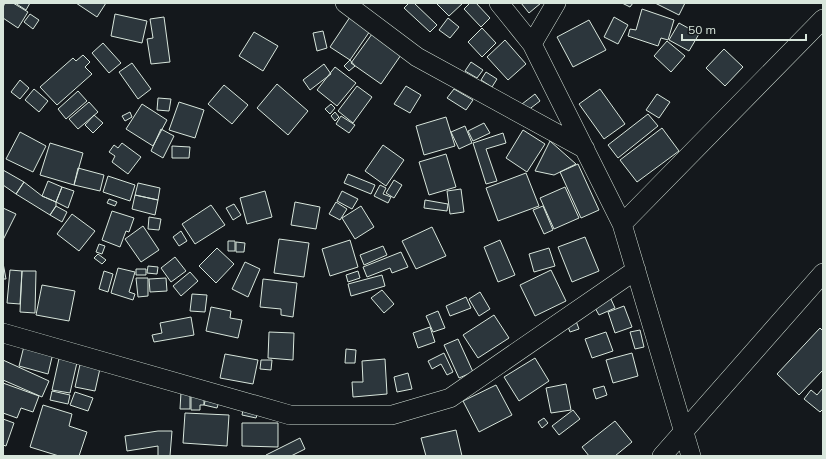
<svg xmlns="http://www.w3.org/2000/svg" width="826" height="459" viewBox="0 0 826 459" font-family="Mulish,sans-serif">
	<rect width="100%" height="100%" fill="#14181c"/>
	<!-- building -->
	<path fill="#2c363c" stroke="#d8e6dc" d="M5,3H13L28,12L18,28L3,18V7Z
		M15,3H30L26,10Z
		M76,3H106L97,17Z
		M409,3H414L437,25L430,32L404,8Z
		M436,3H463L449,16Z
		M470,3H476L490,18L481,27L464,9Z
		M521,3H541L529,13Z
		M622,3H633L630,7Z
		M655,3H685L679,15Z
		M642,9L674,20L668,40L661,38L658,46L628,36L630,29L636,30Z
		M30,14L39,20L33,29L24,22Z
		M115,14L147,21L142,43L111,36Z
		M164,17L170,62L151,64L147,39L153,38L150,19Z
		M350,17L370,31L350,60L330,47Z
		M614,17L628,25L618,44L604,37Z
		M448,18L459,27L450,38L439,30Z
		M589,20L606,50L573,67L557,37Z
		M679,23L699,34L689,51L669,40Z
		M482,28L496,43L482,57L468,42Z
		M323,31L327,48L317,51L313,33Z
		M254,32L278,46L263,71L239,56Z
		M372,34L401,55L381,84L351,63Z
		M505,40L526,64L508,80L487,57Z
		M667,41L685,56L671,72L654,56Z
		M103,43L121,63L109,73L92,53Z
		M724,49L743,67L725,86L706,68Z
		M83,55L90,62L85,67L92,74L57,105L40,87L73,58L76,61Z
		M350,60L355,66L349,71L344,66Z
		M471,62L483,70L477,78L465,71Z
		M132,63L151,89L138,99L119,72Z
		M324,64L331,74L310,90L303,80Z
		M335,67L356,83L337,106L317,90Z
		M486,72L497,79L492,87L481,80Z
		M20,80L29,88L20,99L11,92Z
		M277,84L308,111L288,135L257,108Z
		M224,85L248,105L232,124L208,104Z
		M357,86L372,97L353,123L338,111Z
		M406,86L421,95L410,113L394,104Z
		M34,89L48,101L39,112L25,100Z
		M454,89L473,100L466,110L447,98Z
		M600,89L625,124L604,139L579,104Z
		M78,91L87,101L66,119L58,109Z
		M535,94L540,101L527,111L522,104Z
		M657,94L670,102L659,118L646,110Z
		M158,98L171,99L169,111L157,110Z
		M89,102L98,112L78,129L69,119Z
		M179,102L204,110L195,138L169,130Z
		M142,104L167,120L153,146L126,129Z
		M331,104L335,108L330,114L325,109Z
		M130,112L132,117L125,121L122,116Z
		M335,112L339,117L335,121L331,116Z
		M648,114L658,126L618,158L608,145Z
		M94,115L103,123L93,133L85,125Z
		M341,116L355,125L349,133L336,124Z
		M446,117L455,146L424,155L416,126Z
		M484,123L490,133L473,141L468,131Z
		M465,126L472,143L459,149L451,132Z
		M662,128L679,151L637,182L620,160Z
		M161,129L174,136L163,158L151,151Z
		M523,130L545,144L527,172L506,158Z
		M20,132L46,146L33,172L6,159Z
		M503,133L506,143L486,149L497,181L486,184L473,143Z
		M550,141L576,164L554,175L535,171Z
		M50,143L83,153L74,185L40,175Z
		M122,143L141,157L128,174L112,162L115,156L109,152L114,145L118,148Z
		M383,145L404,160L386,186L365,171Z
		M172,146L190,147L189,158H172Z
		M446,154L456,187L429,195L419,162Z
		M578,164L599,210L581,218L560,172Z
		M78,168L104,175L100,191L74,185Z
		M3,170L24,182L16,194L3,185Z
		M526,173L539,206L498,221L486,188Z
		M348,174L375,185L371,194L344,183Z
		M108,176L135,185L130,201L103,192Z
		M394,180L402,185L394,198L386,193Z
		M48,181L62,187L56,202L42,196Z
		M24,182L42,196L56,202V206L50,215L16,194Z
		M138,183L160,188L158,200L135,195Z
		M380,185L386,188L383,194L391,197L388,203L374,196Z
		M62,187L74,191L68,208L56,202Z
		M565,187L579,218L554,229L540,198Z
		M461,189L464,212L450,214L447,191Z
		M265,191L272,217L247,224L240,198Z
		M342,191L358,199L352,209L337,201Z
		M135,195L158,200L155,215L132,209Z
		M109,199L117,202L115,206L107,203Z
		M425,200L448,204L447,211L424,208Z
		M295,202L320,207L316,229L291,225Z
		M336,202L347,209L340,220L329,214Z
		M234,204L241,215L233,220L226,208Z
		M211,205L225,225L195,244L182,224Z
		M56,206L67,212L62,222L50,215Z
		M361,206L374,227L355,239L342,218Z
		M543,206L553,230L544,234L533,210Z
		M3,208L16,214L3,240Z
		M112,211L134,218L129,232L126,231L120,247L102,240Z
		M72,214L95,231L79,251L57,234Z
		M149,217L161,219L159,230L148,229Z
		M143,226L159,250L141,262L125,239Z
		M432,227L446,256L416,269L402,241Z
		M181,231L187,241L179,246L173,237Z
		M585,237L599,271L572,282L558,247Z
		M279,239L309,243L304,277L274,273Z
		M350,240L358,267L330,276L322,249Z
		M500,240L515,275L498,282L484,247Z
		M228,241H235V251H228Z
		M236,242L245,243L244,252H236Z
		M99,244L105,246L102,254L96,252Z
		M383,246L387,255L364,265L360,255Z
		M217,248L234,264L216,283L199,266Z
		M549,248L555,266L534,272L529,254Z
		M401,252L408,267L392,273L390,268L367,277L363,267Z
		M98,254L106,260L102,264L94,258Z
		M175,257L186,271L171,282L161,268Z
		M245,262L260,269L248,297L232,289Z
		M3,263L6,279H3Z
		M148,266L158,267L157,274L147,273Z
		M118,268L135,272L129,292L135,294L133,300L111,293Z
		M136,269H146V275H136Z
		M10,270L22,271L20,304L7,303Z
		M551,270L566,301L535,316L520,285Z
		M22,271H36L35,313L20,312Z
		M104,271L113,274L108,292L99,289Z
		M358,271L360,278L348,282L346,275Z
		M190,272L198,281L181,296L173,286Z
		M382,275L385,286L351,296L348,284Z
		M136,278H148V296L138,297Z
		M166,278L167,291L150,292L149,279Z
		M263,279L297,283L293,317L281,315V309L260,307Z
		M42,285L75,291L69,321L36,315Z
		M382,290L394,304L384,313L371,298Z
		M480,292L490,309L479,316L469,299Z
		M192,294L207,295L205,312L190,311Z
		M466,297L471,308L450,316L446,306Z
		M610,297L615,308L599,315L594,306Z
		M624,306L632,327L615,333L608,312Z
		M211,307L231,311L230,318L242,320L238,338L206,331Z
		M438,311L445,328L433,332L426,316Z
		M494,315L509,338L478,358L463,335Z
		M191,317L194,335L154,342L152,335L162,333L160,323Z
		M576,321L579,329L570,332L567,324Z
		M430,327L435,342L418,348L413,333Z
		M820,328L823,331V370L799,395L777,374Z
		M640,330L644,347L635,349L630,332Z
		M269,332L294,333L293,360L268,358Z
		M606,332L613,351L592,358L585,339Z
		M458,339L473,372L459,378L444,345Z
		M24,346L53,353L48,374L19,366Z
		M346,349L356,350L355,363H345Z
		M444,353L453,372L447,375L441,364L432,369L428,361Z
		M632,353L638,376L613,383L606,360Z
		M60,354L78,358L70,393L52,390Z
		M225,354L258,360L253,384L220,378Z
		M535,358L549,381L519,401L504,377Z
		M385,359L387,394L353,397L352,382H363L362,361Z
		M3,360L49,381L42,397L3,380Z
		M81,360L101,364L95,391L75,387Z
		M261,360H272L271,370L260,369Z
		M408,373L412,389L397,392L394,377Z
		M3,383L39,396L33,412L21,408L17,418L3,413Z
		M566,384L571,410L551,413L546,388Z
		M496,385L512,415L479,432L463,401Z
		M604,386L607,395L596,399L593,389Z
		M822,389H823V409L820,412L804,399L811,390L817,395Z
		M52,391L70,395L68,404L50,400Z
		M191,391L204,395V405H200V410H191Z
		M75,392L93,398L88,411L70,405Z
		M181,392H190V409H180Z
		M207,394L220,398L217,408L204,405Z
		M43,405L72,414L69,426L87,432L79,456H59L30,447Z
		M244,405L259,409L256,418L242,415Z
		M573,410L580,419L559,435L552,426Z
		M185,413L229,415L227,446L183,443Z
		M544,418L548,423L542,428L538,422Z
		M3,419L14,423L6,446L3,445Z
		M615,421L632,442L615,456H589L582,447Z
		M242,423H278V447L242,446Z
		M456,430L462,456H426L421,438Z
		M158,431H172L170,456H158V446L127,451L125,436Z
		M300,438L305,449L291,456H267L266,455Z"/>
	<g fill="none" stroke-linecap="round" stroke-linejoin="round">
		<!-- minor casing -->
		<g stroke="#d8e6dc" stroke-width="20">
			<path id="minor" d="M345,3L417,57L585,149
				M499,3L532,44L622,224L691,456
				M532,44L556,3
				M622,224L823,19
				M3,333L290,415H392L450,398L636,270
				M662,456L823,273"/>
		</g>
		<!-- minor -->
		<use href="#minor" stroke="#14181c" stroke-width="19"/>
	</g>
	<!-- border -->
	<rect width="826" height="459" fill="none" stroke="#d8e6dc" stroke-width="8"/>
	<!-- scale -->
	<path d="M682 34v6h124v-6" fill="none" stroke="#d8e6dc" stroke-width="2"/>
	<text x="688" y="34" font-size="12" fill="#d8e6dc" stroke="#14181c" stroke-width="3" paint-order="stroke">50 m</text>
</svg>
